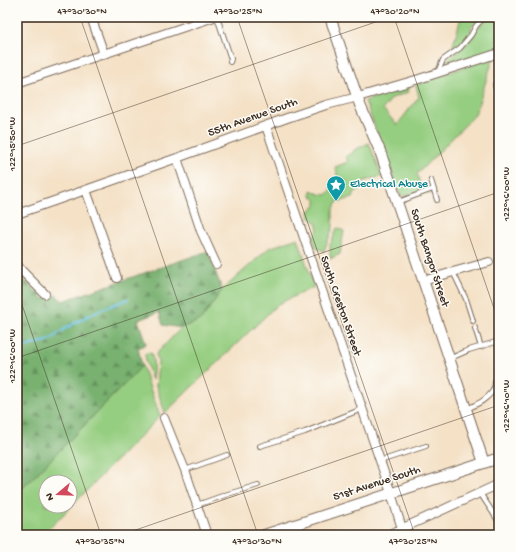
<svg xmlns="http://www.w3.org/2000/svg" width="516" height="552" viewBox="0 0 516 552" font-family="'Gochi Hand',sans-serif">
	<defs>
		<pattern id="forest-firs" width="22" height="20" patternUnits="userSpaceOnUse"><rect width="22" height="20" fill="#78b16f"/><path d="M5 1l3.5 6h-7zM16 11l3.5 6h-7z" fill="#64905b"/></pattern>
	</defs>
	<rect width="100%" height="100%" fill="#fdfcf7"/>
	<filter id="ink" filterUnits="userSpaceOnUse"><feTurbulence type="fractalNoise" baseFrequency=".025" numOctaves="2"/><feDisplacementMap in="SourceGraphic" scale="8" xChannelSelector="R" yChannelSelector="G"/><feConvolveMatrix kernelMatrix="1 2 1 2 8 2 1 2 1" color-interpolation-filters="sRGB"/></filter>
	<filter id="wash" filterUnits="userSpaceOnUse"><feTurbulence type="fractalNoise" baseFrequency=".012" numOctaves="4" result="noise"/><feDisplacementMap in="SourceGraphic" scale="16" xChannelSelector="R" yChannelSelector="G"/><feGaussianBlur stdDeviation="0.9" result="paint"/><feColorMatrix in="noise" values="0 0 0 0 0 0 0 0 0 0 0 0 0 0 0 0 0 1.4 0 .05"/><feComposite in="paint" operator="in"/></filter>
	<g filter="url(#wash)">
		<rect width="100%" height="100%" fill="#f4e1c6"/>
		<!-- grass -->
		<path fill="#96ce81" stroke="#687c50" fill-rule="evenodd" d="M461,17H481L471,27V31L466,39L451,52Z
			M488,17H499V49L442,69L445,62L468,43L477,29Z
			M494,56L475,115L417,174L422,190L401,197L365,101L410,86L408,92L392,98L383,109L397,125L419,97L416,85Z
			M369,143L382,176L361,182L363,187L355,192L353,198L337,202L333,210V227L324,251L316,248L313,237L318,230L316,222L310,218L309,211L316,206V199L311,196V190L319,194L327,195C336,184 340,180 335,167L348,162L346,156L353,153L354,150Z
			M337,228L344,231L340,254L330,259V245Z
			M298,238L314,287L278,304L165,413L156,386L158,361L156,354L181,328L201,320L222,290L269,248Z
			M146,353H151C155,362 153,371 152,380L146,362L145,355Z
			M142,366L160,416L43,535H17V494ZM46,482H70V506H46Z"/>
		<!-- forest -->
		<path fill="url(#forest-firs)" stroke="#5a6e46" d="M208,251L222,290L201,320L181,328L163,325L159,312L138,320L146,344L138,348L142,366L17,494V273L44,299L55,295L63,301Z"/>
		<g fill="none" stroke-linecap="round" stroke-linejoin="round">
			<!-- stream -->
			<path stroke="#6cc4e9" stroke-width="2" d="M17,349L50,340L66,328L95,312L128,299"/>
		</g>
	</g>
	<g filter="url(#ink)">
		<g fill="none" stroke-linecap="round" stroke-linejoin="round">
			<!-- service casing -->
			<g stroke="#7c6a59" stroke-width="6">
				<path id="service" d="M217,17L231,59L230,62
					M438,72L443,60L460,48L471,35L476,26L484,17
					M431,180L437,200
					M398,202L433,189
					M453,272L466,299L473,321
					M475,328L481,347
					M451,358L469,350L499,341
					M467,409C477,404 485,401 492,392C494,388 495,387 495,382
					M260,446L305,432L362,409
					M380,461L426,446
					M185,470L227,455
					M480,493L499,522
					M197,505L228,494L258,485"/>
			</g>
			<!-- minor casing -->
			<g stroke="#7c6a59" stroke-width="10">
				<path id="minor" d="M91,17L104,54
					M17,83L214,17
					M497,85L499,90
					M266,126L391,493L404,535
					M177,158L201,231L216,264
					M86,190L117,278
					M17,214L177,158L287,118L326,105L358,97L419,79L499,53
					M17,265L23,272L45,294
					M423,281L453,272L489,262
					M164,418L185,470L207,535
					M388,535L499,484"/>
			</g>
			<!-- tertiary casing -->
			<g stroke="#7c6a59" stroke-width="12">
				<path id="tertiary" d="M330,17L360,105L380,151L484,463
					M264,535L499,458"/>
			</g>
			<!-- service -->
			<use href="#service" stroke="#fff" stroke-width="4"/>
			<!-- minor -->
			<use href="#minor" stroke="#fff" stroke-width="8"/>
			<!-- tertiary -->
			<use href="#tertiary" stroke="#fff" stroke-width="10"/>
		</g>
	</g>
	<!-- ticks -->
	<path fill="none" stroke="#3b2a1e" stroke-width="1" stroke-opacity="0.45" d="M80,17L258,535M237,17L415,535M394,17L499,323M17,146L390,17M17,290L101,535M17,358L499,192M121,535L499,405"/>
	<!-- icons -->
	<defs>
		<g id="sight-pin" transform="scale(1)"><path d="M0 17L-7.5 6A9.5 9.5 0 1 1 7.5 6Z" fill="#0f9aa8" stroke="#fdfcf7"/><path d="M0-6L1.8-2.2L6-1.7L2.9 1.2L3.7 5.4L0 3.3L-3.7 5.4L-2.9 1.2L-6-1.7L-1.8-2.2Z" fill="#fff"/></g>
	</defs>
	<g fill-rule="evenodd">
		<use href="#sight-pin" x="336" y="185"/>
	</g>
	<g text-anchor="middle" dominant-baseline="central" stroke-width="3" stroke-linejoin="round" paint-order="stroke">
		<!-- street labels -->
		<g font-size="12" fill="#3b2a1e" stroke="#fdfcf7">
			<text transform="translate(253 118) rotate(-20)">55th Avenue South</text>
			<text transform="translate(429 258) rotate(72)">South Bangor Street</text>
			<text transform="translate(340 306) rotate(71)">South Creston Street</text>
			<text transform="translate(377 484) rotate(-18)">51st Avenue South</text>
		</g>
		<!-- culture labels -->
		<g font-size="12" fill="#0d838f" stroke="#fdfcf7" text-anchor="start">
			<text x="350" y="185">Electrical Abuse</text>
		</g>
	</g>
	<!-- margin -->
	<rect width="516" height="552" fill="none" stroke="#fdfcf7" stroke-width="44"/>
	<!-- north arrow -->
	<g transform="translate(58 494) rotate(251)"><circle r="19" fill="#fdfcf7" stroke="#afa8a0"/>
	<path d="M0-3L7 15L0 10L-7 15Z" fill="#d1495b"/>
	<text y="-6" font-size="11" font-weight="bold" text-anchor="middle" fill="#3b2a1e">N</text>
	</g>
	<rect x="22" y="22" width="472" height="508" fill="none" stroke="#3b2a1e" stroke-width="1.5"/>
	<g font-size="10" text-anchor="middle" fill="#3b2a1e">
		<text x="82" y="14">47°30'30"N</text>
		<text x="238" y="14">47°30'25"N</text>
		<text x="395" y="14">47°30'20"N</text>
		<text transform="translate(11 144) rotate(-90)" y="4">122°15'50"W</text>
		<text transform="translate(505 194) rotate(-90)" y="4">122°16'00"W</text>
		<text transform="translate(11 356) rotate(-90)" y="4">122°16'00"W</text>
		<text transform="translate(505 406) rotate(-90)" y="4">122°16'10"W</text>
		<text x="100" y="544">47°30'35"N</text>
		<text x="257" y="544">47°30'30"N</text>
		<text x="413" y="544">47°30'25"N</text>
	</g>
</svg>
